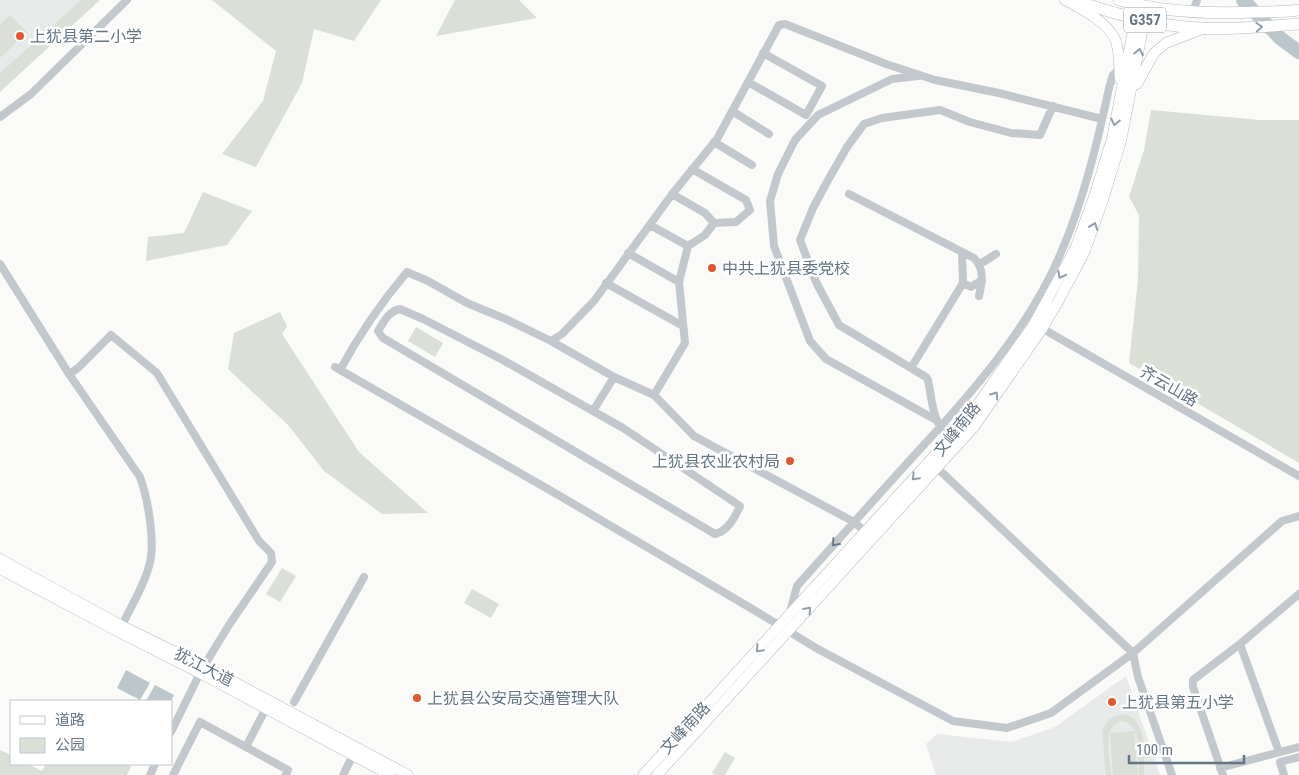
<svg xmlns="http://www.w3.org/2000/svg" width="1299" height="775" viewBox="0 0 1299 775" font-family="'Roboto Condensed','Noto Sans SC',sans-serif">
	<rect width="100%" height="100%" fill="#fafaf8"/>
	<!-- built -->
	<path fill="#e8e9e9" d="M0,0H81L0,73Z
		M1126,676L1160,775H936L926,744L937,734L1012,742L1055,727Z"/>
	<!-- green -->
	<path fill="#dadfd7" d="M81,0H100L0,92V73Z
		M212,0H381L354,41L314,29L302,83L256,167L222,154L263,101L276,51Z
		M455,0H519L537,18L436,36Z
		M10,15L27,32L0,58V25Z
		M1151,110L1260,120H1299V463L1129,363L1138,280L1139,215L1129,197L1144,150Z
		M203,192L252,211L227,245L146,261L148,237L184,233Z
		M280,312L287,326L282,334L359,452L428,513L382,514L324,471L289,426L228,369L234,333Z
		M416,327L443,343L435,357L408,341Z
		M282,568L296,576L280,602L266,594Z
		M472,589L499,604L491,618L464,603Z
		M1122,714C1149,717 1143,755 1144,775H1139C1138,759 1143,724 1122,721C1101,725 1110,759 1111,775H1106L1102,731L1109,719Z
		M1134,731L1138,775H1113L1110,733Z
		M0,750L11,755V764H28L42,771L46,764H127L131,766L127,775H0Z
		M725,752L735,758L725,775H715L712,773Z"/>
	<!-- water -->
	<path fill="#bbc7cb" d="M126,670L150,683L140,700L117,688Z
		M155,685L174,695L171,701H146Z"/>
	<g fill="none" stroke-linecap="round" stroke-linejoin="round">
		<!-- river -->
		<path stroke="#bbc7cb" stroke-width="14" d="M1243,0L1280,38L1299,52"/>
		<!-- major casing -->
		<g stroke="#b5babe" stroke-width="11">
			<path id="major" d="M1065,0C1083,10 1105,20 1115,39C1120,50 1119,67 1120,79
				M1137,84L1154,53L1166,43L1202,29
				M0,559L122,626L204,666L408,775
				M0,569L119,632L200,673L390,775
				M643,775L966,421L1034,324L1075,249L1094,197L1112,139L1138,5
				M657,775L974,427L1042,329L1059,300L1084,253L1103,200L1121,141L1147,7"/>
		</g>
		<!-- highway casing -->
		<g stroke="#b4b9bd" stroke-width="12">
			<path id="highway" d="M1072,0C1104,10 1136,20 1169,25C1212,32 1256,27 1299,24
				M1119,0C1163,13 1211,14 1257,12C1271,12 1285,12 1299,10"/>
		</g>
		<!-- minor -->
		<path stroke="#c3c8cc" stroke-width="8" d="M1193,12L1197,0
			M918,76L892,79L818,115L795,140L778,174L770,201L774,246L810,341L826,359L936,420
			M748,82L806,115L822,86L763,53
			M732,111L769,134
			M0,117L31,94L127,0
			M714,142L752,165
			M692,169L746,200L750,210L736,222L714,223
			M849,194L974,258C985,269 982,282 979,296
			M650,225L688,246
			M628,253L679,282
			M0,264L69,374L140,477C148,499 156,544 149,566C143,589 129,609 120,630
			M980,264L996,254
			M606,283L683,326
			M963,283L971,287L982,280
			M400,309L423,319L501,359L623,428L740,506C735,517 728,531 715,534L383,338L378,331C384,321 389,311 400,309Z
			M1038,326L1299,476
			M551,341L614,377L593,411
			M335,367L560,496L754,610L816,648L953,721L1007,728L1051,713L1133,653L1282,521L1299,516
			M911,368L963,283L962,252
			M340,370C360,333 380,304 407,272L428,281L467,303L508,320L551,341L562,334L594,301L673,193L717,139L779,25L785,24L886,64L935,80L999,93L1102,119
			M69,374L78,368L111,335L157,373L259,541L271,553L272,562L229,625L204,666
			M614,377L654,395L694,436L854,522L869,535
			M654,395L685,343L679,282L688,246L705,235L714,223L705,213L672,194
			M952,442C932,422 933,406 928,380L926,377L839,325L816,282L800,240L813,208L827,182L847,147L864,124L882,118L940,110L970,122L1011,133L1040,135L1053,106
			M933,464L1133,653L1138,677L1172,775
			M790,612L797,586C838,540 879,494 921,448C973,392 1030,326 1060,255C1083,202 1097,145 1109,88L1113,75L1122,67
			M1240,644L1279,752
			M294,702L364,577
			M171,732L200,673
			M246,747L266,708
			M1220,768L1299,747
			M150,775L155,764
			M173,775L200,722L288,770L286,775
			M343,775L353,755
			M1223,775L1193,687V680L1240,644L1299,594
			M1284,775L1280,762L1299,757"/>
		<!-- major -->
		<use href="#major" stroke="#fff" stroke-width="10"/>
		<!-- highway -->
		<use href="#highway" stroke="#fff" stroke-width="11"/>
	</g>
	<!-- one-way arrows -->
	<defs><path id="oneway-chevron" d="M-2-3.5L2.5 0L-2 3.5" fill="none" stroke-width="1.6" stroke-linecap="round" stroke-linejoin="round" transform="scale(1.25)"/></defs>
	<g stroke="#939fa8">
		<use href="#oneway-chevron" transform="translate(1259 27) rotate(-3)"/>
		<use href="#oneway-chevron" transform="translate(1139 52) rotate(-79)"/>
		<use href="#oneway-chevron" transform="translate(1115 122) rotate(102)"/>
		<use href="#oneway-chevron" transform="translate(1094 226) rotate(-70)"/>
		<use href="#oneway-chevron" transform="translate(1061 275) rotate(117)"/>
		<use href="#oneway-chevron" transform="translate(995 395) rotate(-55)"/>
		<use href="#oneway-chevron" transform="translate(915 477) rotate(134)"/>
		<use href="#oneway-chevron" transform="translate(808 610) rotate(-48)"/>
		<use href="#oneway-chevron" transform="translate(759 649) rotate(133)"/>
	</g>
	<use stroke="#6a7a87" href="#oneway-chevron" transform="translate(835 543) rotate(132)"/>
	<!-- markers -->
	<g fill="#e4572e" stroke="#fff" stroke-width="2">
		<circle cx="20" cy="36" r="5"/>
		<circle cx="712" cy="268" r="5"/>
		<circle cx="790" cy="461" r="5"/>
		<circle cx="417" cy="698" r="5"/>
		<circle cx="1112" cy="702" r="5"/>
	</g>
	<g text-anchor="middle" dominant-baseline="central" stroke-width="5" stroke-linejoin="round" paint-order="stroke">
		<!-- shield labels -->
		<rect fill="#fff" stroke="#939fa8" stroke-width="1" x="1124" y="7.5" width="42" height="25" rx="4"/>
		<g font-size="15" font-weight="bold" fill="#657683">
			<text x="1145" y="20">G357</text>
		</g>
		<!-- poi labels -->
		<g font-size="16" fill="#657683" stroke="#fff" text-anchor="start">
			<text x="30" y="36">上犹县第二小学</text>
			<text x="722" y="268">中共上犹县委党校</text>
			<text x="780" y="461" text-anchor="end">上犹县农业农村局</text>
			<text x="427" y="698">上犹县公安局交通管理大队</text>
			<text x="1122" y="702">上犹县第五小学</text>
		</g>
		<!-- street labels -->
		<g font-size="16" fill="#657683" stroke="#fff">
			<text transform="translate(1169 386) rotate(30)">齐云山路</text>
			<text transform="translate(957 429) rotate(-51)">文峰南路</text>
			<text transform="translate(204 667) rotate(27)">犹江大道</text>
			<text transform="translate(685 728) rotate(-47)">文峰南路</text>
		</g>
	</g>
	<!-- legend -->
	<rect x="10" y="700" width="162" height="65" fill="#ffffff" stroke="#c1c8cd"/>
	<rect x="20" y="716" width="25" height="8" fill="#ffffff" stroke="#c1c8cd"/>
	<text x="55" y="725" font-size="15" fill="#657683">道路</text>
	<rect x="20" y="738" width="25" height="15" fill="#dadfd7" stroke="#c1c8cd"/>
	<text x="55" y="750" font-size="15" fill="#657683">公园</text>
	<!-- scale -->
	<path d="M1129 755v8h115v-8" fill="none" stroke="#657683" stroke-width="2.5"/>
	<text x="1136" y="755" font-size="15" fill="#657683" stroke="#ffffff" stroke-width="4" paint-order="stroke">100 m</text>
</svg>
